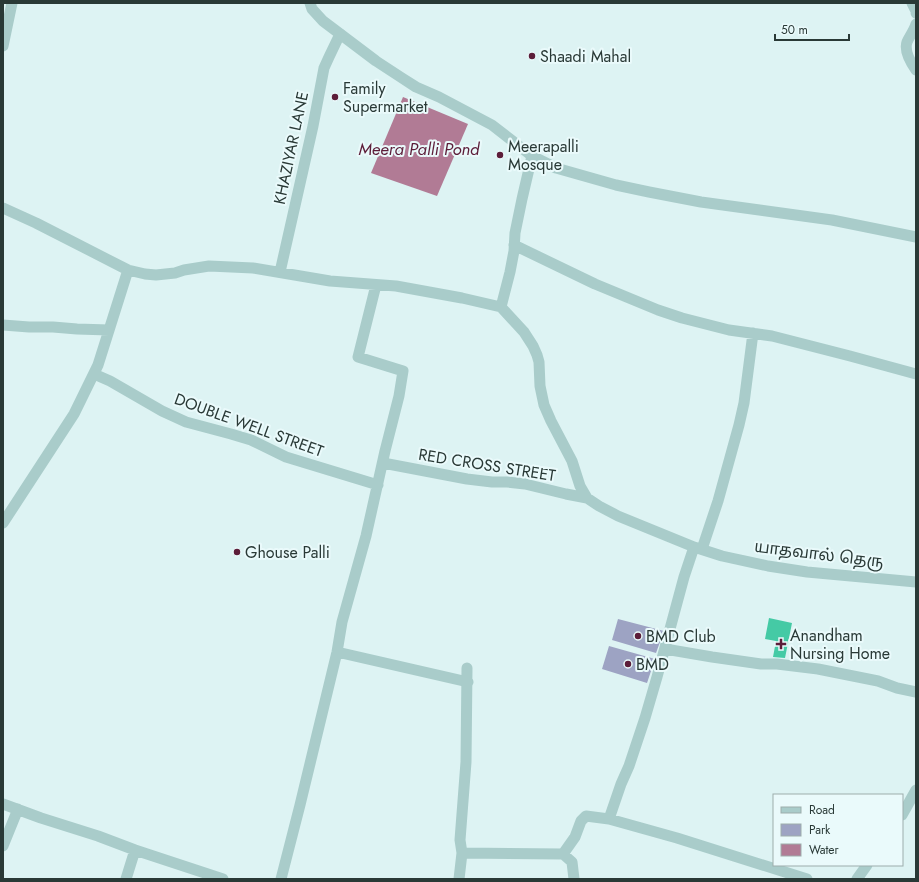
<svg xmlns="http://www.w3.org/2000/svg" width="919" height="882" viewBox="0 0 919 882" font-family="Jost,'Noto Sans Tamil',sans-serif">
	<rect width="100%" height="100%" fill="#ddf3f3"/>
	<!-- green -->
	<path fill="#9da3c3" d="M618,619L664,631L656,653L612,640Z
		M609,646L655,659L647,683L602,669Z"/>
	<!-- water -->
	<path fill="#b17b95" d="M403,97L468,124L437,196L371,173Z"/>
	<!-- building -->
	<path fill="#45caa5" d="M769,618L792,623L785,658L773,657L776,641L765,639Z"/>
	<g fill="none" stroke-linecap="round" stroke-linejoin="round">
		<!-- minor -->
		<path stroke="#a9ccca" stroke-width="11" d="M912,3L916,11V13
			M916,24C914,31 909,37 907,42C904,51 911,63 916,70
			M3,46L12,3
			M3,208L36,223L128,270L145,274L156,275L175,273L184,270L209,266L253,268L330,281L396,286L462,298L501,307L524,332L533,346L537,355L539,362L540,386L544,405L551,421L572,461L580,486L587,498
			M514,245L595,284L658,310L682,318L729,330L772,336L850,356L916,374
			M280,272L313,126L324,68L329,57L340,34
			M501,307L510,272L514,251L515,233L522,199L532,156
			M3,325L29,327H53L77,329L109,330
			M94,374L110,381L162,411L186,422L231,434L251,440L286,457L378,485
			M383,463L467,479L492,482H507L525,484L566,494L587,498L599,506L618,516L694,547L722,556L768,566L807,572L916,582
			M3,523L74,414L98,365L128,270
			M702,549L718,501L739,425L744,403L753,333
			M665,649L712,657L761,664H777L818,669L878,681L897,688L916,692
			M337,652L468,682
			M3,804L41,818L98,836L135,850L223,879
			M902,815L916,790
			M609,819L621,784L629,766L645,718L657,677L684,577L694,547
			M3,846L18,809
			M462,853L563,854
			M126,879L135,850
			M281,879L300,805L337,652L342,622L366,536L385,451L399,396L403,371L358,357L376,285
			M459,879L462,853L460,840L466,762L467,668
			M574,879L572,862L563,854L575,837L581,821L586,816L609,819L677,838L807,879
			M857,879L867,865"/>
		<!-- tertiary -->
		<path stroke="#a9ccca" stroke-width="11" d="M310,3L312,9L323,21L376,61L402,78L416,87L439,97L492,125L532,156L556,168L616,185L649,192L701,202L832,220L916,237"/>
	</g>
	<!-- markers -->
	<g fill="#5c1d39" stroke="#eafafb" stroke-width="1.5">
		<circle cx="532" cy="56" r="4"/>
		<circle cx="335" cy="97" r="4"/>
		<circle cx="500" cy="155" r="4"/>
		<circle cx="237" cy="552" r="4"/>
		<circle cx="638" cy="636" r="4"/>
		<path d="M779 638h4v4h4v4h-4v4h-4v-4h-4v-4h4z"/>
		<circle cx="628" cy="664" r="4"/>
	</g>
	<g text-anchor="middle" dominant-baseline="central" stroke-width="4" stroke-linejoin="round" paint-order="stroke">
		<!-- poi labels -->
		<g font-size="16" fill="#293936" stroke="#eafafb" text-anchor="start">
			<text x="540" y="56">Shaadi Mahal</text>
			<text x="343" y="88">Family<tspan x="343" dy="18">Supermarket</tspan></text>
			<text x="508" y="146">Meerapalli<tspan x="508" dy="18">Mosque</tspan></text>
			<text x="245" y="552">Ghouse Palli</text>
			<text x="790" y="635">Anandham<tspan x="790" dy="18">Nursing Home</tspan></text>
			<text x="646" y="636">BMD Club</text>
			<text x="636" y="664">BMD</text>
		</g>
		<!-- street labels -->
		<g font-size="16" fill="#293936" stroke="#eafafb">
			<text transform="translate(291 148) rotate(-78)">KHAZIYAR LANE</text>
			<text transform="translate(249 425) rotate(20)">DOUBLE WELL STREET</text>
			<text transform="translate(487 465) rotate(9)">RED CROSS STREET</text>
			<text transform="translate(819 554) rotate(7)">யாதவால் தெரு</text>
		</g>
		<!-- water labels -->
		<g font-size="17" font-style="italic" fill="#5c1d39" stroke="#eafafb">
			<text x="419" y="149">Meera Palli Pond</text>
		</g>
	</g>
	<!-- border -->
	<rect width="919" height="882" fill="none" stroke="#293936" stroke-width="8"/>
	<!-- legend -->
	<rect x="773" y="794" width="130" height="72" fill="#eafafb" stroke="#9dadac"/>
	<rect x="781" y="807" width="20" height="6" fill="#a9ccca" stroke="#9dadac"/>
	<text x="809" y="814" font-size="12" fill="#293936">Road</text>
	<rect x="781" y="824" width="20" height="12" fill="#9da3c3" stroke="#9dadac"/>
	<text x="809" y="834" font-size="12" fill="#293936">Park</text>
	<rect x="781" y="844" width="20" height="12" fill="#b17b95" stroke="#9dadac"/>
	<text x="809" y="854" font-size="12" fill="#293936">Water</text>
	<!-- scale -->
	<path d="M775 34v6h74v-6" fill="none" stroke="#293936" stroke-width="2"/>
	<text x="781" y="34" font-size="12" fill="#293936" stroke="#eafafb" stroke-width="3" paint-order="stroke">50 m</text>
</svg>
